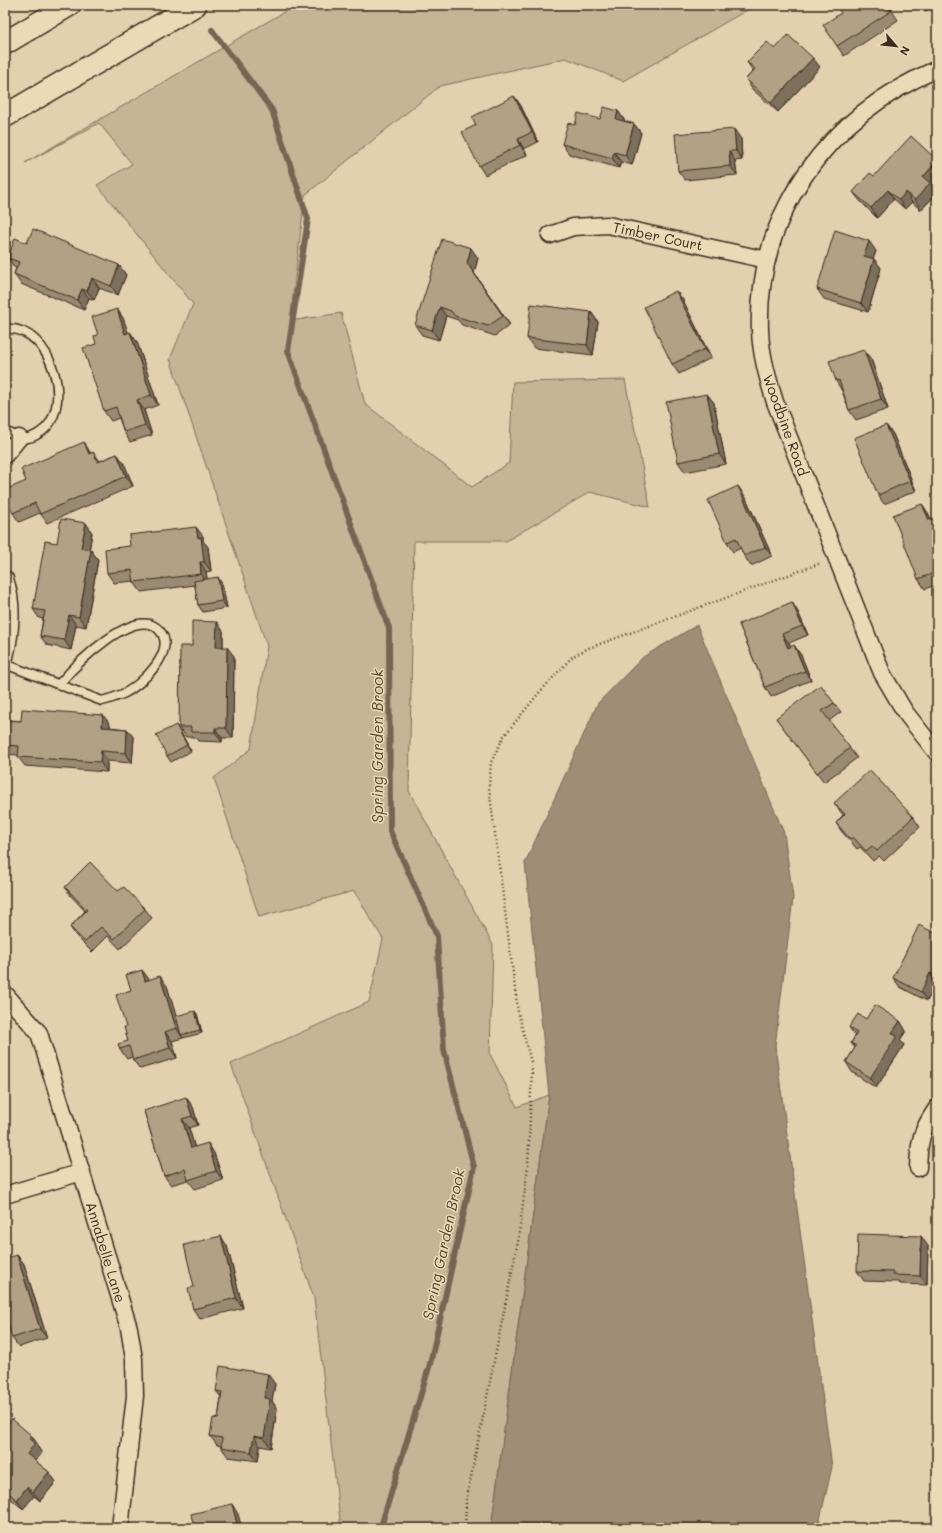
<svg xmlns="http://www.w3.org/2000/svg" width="942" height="1533" viewBox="0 0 942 1533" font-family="Mali,sans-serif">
	<rect width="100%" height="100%" fill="#e2d0ae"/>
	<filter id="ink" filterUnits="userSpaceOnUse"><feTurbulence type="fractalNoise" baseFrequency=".025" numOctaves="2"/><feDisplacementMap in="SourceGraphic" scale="8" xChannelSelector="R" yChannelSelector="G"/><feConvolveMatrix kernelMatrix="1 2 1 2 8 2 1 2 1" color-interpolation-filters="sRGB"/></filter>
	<g filter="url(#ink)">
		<!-- green -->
		<path fill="#c6b496" stroke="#806f5a" d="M296,5H756L623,81L566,58L440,86L305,195L290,321L341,313L365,404L472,487L509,463L513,382L625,380L650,507L590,492L506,541H414L409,791L493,945L490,1054L517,1107L549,1095L491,1528H341L314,1298L231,1064L369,1002L383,939L354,891L259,917L214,778L251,749L267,646L170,359L193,304L97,185L132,164L99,123L25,163Z"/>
		<!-- water -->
		<path fill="#9f8d74" stroke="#776552" d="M697,625L784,833L793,898L775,1046L832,1467L818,1528H491L549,1095L525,863L598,703L643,657Z"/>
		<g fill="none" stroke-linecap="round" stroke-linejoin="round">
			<!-- stream -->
			<path stroke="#776552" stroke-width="6" d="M212,30L272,110L308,219L288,351L389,628L390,831L437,936L444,1050L474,1167L430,1364L382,1523L386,1528"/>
			<!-- service casing -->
			<g stroke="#3b2a1e" stroke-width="11">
				<path id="service" d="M5,329C52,324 77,412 38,434C25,442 17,438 5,430
					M5,664L102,701C110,699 118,696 125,693C142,684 177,651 160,631C136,602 74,667 59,684"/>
			</g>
			<!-- minor casing -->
			<g stroke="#3b2a1e" stroke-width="19">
				<path id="minor" d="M937,69C830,115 756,211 760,331C761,355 768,379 775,402L882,673L905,712L937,753
					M550,235L573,227L608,225L767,260
					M5,455L19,438
					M5,579C14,605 11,632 5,657
					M6,995L39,1033L129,1328L134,1359L135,1396L120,1528
					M918,1168C919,1141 921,1131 937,1108
					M5,1195L82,1172"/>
			</g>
			<!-- motorway casing -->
			<g stroke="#3b2a1e" stroke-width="25">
				<path id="motorway" d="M5,43L69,5
					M5,116L195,5"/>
			</g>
			<!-- path -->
			<path stroke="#3b2a1e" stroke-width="2.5" stroke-dasharray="1 3" stroke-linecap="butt" d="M465,1528L466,1502L518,1241L528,1166L532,1066L518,1012L489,787L491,762L504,736L538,694L573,656L589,648L821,563"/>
			<!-- service -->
			<use href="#service" stroke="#ecdab7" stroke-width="8"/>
			<!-- minor -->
			<use href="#minor" stroke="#ecdab7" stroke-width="16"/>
			<!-- motorway -->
			<use href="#motorway" stroke="#ecdab7" stroke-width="22"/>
		</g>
		<!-- wall -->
		<path fill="#9a8a72" stroke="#3b2a1e" d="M888,5L898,20L844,56L837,46L841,13Z
			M921,5H937L925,11Z
			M775,49L820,67L778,112L752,89L746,79L753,71L747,62Z
			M514,96L521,106L538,142L524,149L527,155L485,175L479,166L476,125Z
			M618,111L625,121L634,124L641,133L632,165L621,162L619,168L569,154L562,144L575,125L600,119Z
			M741,139L742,160L735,161L737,175L685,180L678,171Z
			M874,176L931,184L937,193L921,210L912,202L905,209L894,199L877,218L860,201L853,192Z
			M27,243L119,265L126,275L118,295L99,288L94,300L89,298L84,310L21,284L14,274L16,268L14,267L8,258Z
			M876,251L873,259H874L881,268L868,312L824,299L817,289Z
			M478,258L474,273L510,325L495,336L462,325L458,320L446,316L439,340L422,335L415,325Z
			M676,291L683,300L711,358L679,374L672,364Z
			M117,309L123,318L128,333L130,332L137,342L158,405L144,410L152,435L130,442L124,432L119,418L111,421L104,411L96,344L98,335Z
			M591,312L598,322L593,355L534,348L527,338Z
			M871,359L888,409L856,420L849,410L842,391L836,381Z
			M707,394L714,403L726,464L685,472L678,462Z
			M886,425L893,434L916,491L884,504L878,495Z
			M91,453L100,461L117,454L124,463L133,486L47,523L40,513L19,522L13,513Z
			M745,496L772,556L751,566L744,556L741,548L733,552L727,542Z
			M922,504L928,513L931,519L937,517V584L925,589L918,579Z
			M86,523L92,533L89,550H91L98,560L86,627L76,625L71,650L47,645L40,636L43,619L39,618L33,609L57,543Z
			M203,536V541L208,547L211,571L206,572L207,579L222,584L227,608L203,612L198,605L195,585L141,592L134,582V581L114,583L107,573L130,546Z
			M798,612L808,635L789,643L791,647L801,655L811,680L771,697L765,687L739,624Z
			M223,631V647L234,656L233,738H222V742L198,741L195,737H186L179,727L192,646Z
			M834,703L841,712L829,721L857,758L824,782L776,718Z
			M5,720L110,724V727L127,729L134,738L132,763L107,761V772L25,766L18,757L19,755L5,754Z
			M180,731L191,751L171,762L167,756Z
			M834,803L913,817L920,827L884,861L879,856L873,861L860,847L857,849L842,832L836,823L843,815Z
			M65,887L118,891L145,909L152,918L120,949L108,936L92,952L76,936L70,927L85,911L71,896Z
			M937,934V983L927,1001L900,987L893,978Z
			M149,980L167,986L177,1021L197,1014L202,1033L183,1038L182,1037L183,1038L172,1041L177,1058L140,1069L133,1060L132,1057L127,1059L120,1049L128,1041L126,1027L131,990Z
			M900,1021L906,1031L900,1040L904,1045L876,1088L852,1072L846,1062L855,1048L851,1043L855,1036L849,1027Z
			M193,1107L198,1125L189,1128L194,1147L214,1153L223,1180L195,1189L188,1180L171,1185L164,1176L144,1111Z
			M227,1246L243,1308L200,1319L193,1309L194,1287Z
			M928,1246L927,1285L900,1284L898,1282L864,1281L857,1271Z
			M17,1255L24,1264L47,1338L19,1347L12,1338Z
			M275,1384L272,1401L277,1409L271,1448L260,1446L258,1461L228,1457L221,1447V1446L217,1445L210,1436L218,1419L221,1397L216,1391Z
			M5,1428L31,1435L38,1445L37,1446L42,1453L35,1461L49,1472L56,1482L40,1501L34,1496L23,1509L5,1494Z"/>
		<!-- shaded-wall -->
		<path fill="#7d715d" stroke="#3b2a1e" d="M813,58L820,67L778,112L771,103Z
			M514,96L521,106L538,142L532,132Z
			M618,111L625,121L623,128L616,119Z
			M634,124L641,133L632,165L625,155Z
			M734,129L741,139L742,160L736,151Z
			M518,139L524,149L527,155L520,145Z
			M729,151L735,161L737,175L730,166Z
			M614,152L621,162L619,168L612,158Z
			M937,161V178L931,184L937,193L921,210L915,200L923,177Z
			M888,190L894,199L877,218L871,208Z
			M906,192L912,202L905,209L899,200Z
			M869,241L876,251L871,265L864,256Z
			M471,248L478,258L474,273L510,325L467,263Z
			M874,259L881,268L868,312L861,303Z
			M119,265L126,275L118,295L111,286Z
			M92,278L99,288L94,300L87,291Z
			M82,289L89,298L84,310L77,300Z
			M676,291L683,300L711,358L705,349Z
			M440,307L446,316L439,340L432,330Z
			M117,309L123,318L132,343L125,334Z
			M591,312L598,322L593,355L587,345Z
			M130,332L137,342L158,405L151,395Z
			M864,350L871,359L888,409L881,399Z
			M707,394L714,403L726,464L719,454Z
			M137,400L144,410L152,435L145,425Z
			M886,425L893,434L916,491L910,481Z
			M84,442L90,452L95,463L89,454Z
			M93,452L100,461L98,462Z
			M117,454L124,463L133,486L126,476Z
			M738,486L745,496L772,556L765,547Z
			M922,504L928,513L935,530L929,520Z
			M86,523L92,533L88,558L81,548Z
			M196,527L203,536V541L208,547L211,571L204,562L198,538Z
			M91,550L98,560L86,627L79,617Z
			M200,562L206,572L208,584L201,574Z
			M218,577L222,584L227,608L222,601Z
			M792,602L798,612L808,635L802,626Z
			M69,615L76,625L71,650L64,640Z
			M217,622L223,631V656L216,647Z
			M782,634L789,643L795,658L788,648Z
			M794,645L801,655L811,680L805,671Z
			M227,647L234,656L233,738L226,728Z
			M103,715L110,724L109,736L102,727Z
			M176,725L180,731L191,751L187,745Z
			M215,728L222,738V742L215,732Z
			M127,729L134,738L132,763L126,753Z
			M101,751L107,761V772L100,762Z
			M142,970L149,979L152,990L145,981Z
			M937,971V978L935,975Z
			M930,973L937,983L927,1001L921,992Z
			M160,976L167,986L182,1035H181L183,1038L176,1028Z
			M195,1011L197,1014L202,1033L200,1030Z
			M900,1021L906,1031L900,1040L904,1045L876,1088L870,1078L892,1033Z
			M165,1032L172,1041L177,1058L170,1048Z
			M186,1097L193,1107L198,1125L192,1116Z
			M182,1119L189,1128L198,1158L191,1148Z
			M208,1143L214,1153L223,1180L216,1171Z
			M221,1236L227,1246L243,1308L236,1298Z
			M921,1236L928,1246L927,1285L920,1276Z
			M17,1255L24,1264L47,1338L40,1329Z
			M268,1374L275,1384L272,1401L277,1409L271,1448L264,1438V1398Z
			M31,1435L38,1445L37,1446L42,1453L33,1464L27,1454L29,1438Z
			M254,1436L260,1446L258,1461L251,1452Z
			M49,1472L56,1482L40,1501L33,1492Z
			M27,1487L34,1496L23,1509L17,1500Z
			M232,1504L238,1514L242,1528H238Z"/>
		<!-- building -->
		<path fill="#b3a185" stroke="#3b2a1e" d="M836,5H888L891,11L837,46L823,25L841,13Z
			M788,35L813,58L771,103L746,79L755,69L747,62L767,42L775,49Z
			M514,96L532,132L518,139L520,145L479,166L462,132L476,125L472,117Z
			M604,107L618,111L616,119L634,124L625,155L614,152L612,158L562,144L568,123L575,125L578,113L600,119Z
			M734,129L736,151H729L730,166L678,171L675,134Z
			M911,136L937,160V161L923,177L930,183L915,200L906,192L899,200L888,190L871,208L853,192L870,173L874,176Z
			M33,229L119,265L111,286L92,278L87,291L82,289L77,300L14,274L19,262L8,258L15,238L27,243Z
			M835,230L869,241L864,256L874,259L861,303L817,289Z
			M442,239L471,248L467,263L503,316L488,326L455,316L451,311L440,307L432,330L415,325Z
			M676,291L705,349L672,364L644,307Z
			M531,304L591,312L587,345L527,338Z
			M117,309L125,334L130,332L151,395L137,400L145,425L124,432L116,407L104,411L83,348L96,344L94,336L98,335L92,317Z
			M864,350L881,399L849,410L839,380L836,381L829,361Z
			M707,394L719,454L678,462L666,402Z
			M886,425L910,481L878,495L854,438Z
			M84,442L89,454L93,452L98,462L117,454L126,476L40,514L35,503L13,513L5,495V490L26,481L21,469Z
			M738,486L765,547L744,556L736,538L727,542L708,500Z
			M922,504L929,520L937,517V572L918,579L893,515Z
			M61,519L86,523L81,548L91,550L79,617L69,615L64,640L40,636L45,611L33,609L45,541L57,543Z
			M196,527L198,538L201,537L204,562H200L201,574L134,582L132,570L107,573L105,549L130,546L129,535Z
			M218,577L222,601L198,605L194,581Z
			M792,602L802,626L782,634L788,648L794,645L805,671L765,687L739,624Z
			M192,621L217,622L216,647H227L226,728H215V732H191V727H179L180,646H192Z
			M937,625V639L931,629Z
			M821,685L834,703L822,711L850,748L817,773L776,718Z
			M22,709L103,715L102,727L127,729L126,753L101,751L100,762L18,757L19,746L5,745V720L21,721Z
			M176,725L187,745L167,756L156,735Z
			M870,770L913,817L877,851L872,846L866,851L853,837L850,839L836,823L845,814L834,803Z
			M90,862L118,891L124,887L145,909L114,939L101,927L85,942L70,927L87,910L65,887Z
			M919,925L937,934V971L935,975L930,973L921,992L893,978Z
			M142,970L145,981L160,976L176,1028L165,1032L170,1048L133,1060L129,1046L120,1049L118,1044L128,1041L124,1027H126L116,995L131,990L126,975Z
			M875,1005L900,1021L892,1033L897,1036L870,1078L846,1062L856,1046L851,1043L857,1033L849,1027L858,1014L866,1019Z
			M195,1011L200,1030L181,1035L176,1016Z
			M186,1097L192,1116L182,1119L191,1148L208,1143L216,1171L188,1180L185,1169L164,1176L144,1111Z
			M858,1234L921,1236L920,1276L893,1275V1272L857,1271Z
			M221,1236L236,1298L193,1309L188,1288L194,1287L184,1245Z
			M17,1255L40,1329L12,1338L5,1315V1259Z
			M220,1366L268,1374L264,1398L270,1399L264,1438L254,1436L251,1452L221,1447L222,1438L210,1436L213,1418L218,1419L222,1392L216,1391Z
			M12,1419L31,1435L29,1438L35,1443L27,1454L49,1472L33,1492L27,1487L17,1500L5,1490V1428Z
			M232,1504L238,1528H194L191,1514Z"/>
	</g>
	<g text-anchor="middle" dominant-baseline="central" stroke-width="3" stroke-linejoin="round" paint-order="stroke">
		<!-- street labels -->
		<g font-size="14" fill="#3b2a1e" stroke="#ecdab7">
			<text transform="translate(658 236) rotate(12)">Timber Court</text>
			<text transform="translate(786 425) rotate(70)">Woodbine Road</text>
			<text transform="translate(106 1252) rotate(73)">Annabelle Lane</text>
		</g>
		<!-- water labels -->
		<g font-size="15" font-style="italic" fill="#544334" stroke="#ecdab7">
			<text transform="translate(377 746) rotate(-90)">Spring Garden Brook</text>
			<text transform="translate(443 1244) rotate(-78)">Spring Garden Brook</text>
		</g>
	</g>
	<!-- margin -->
	<rect width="942" height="1533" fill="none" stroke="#ecdab7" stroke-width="20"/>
	<rect x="10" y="10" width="922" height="1513" fill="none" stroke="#3b2a1e" stroke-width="1.5" filter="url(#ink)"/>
	<!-- north arrow -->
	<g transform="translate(896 46) rotate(118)" stroke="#ecdab7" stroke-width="3" paint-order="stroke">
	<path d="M0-3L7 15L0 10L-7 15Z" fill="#3b2a1e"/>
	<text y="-6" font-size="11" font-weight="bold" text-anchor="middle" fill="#3b2a1e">N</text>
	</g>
</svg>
